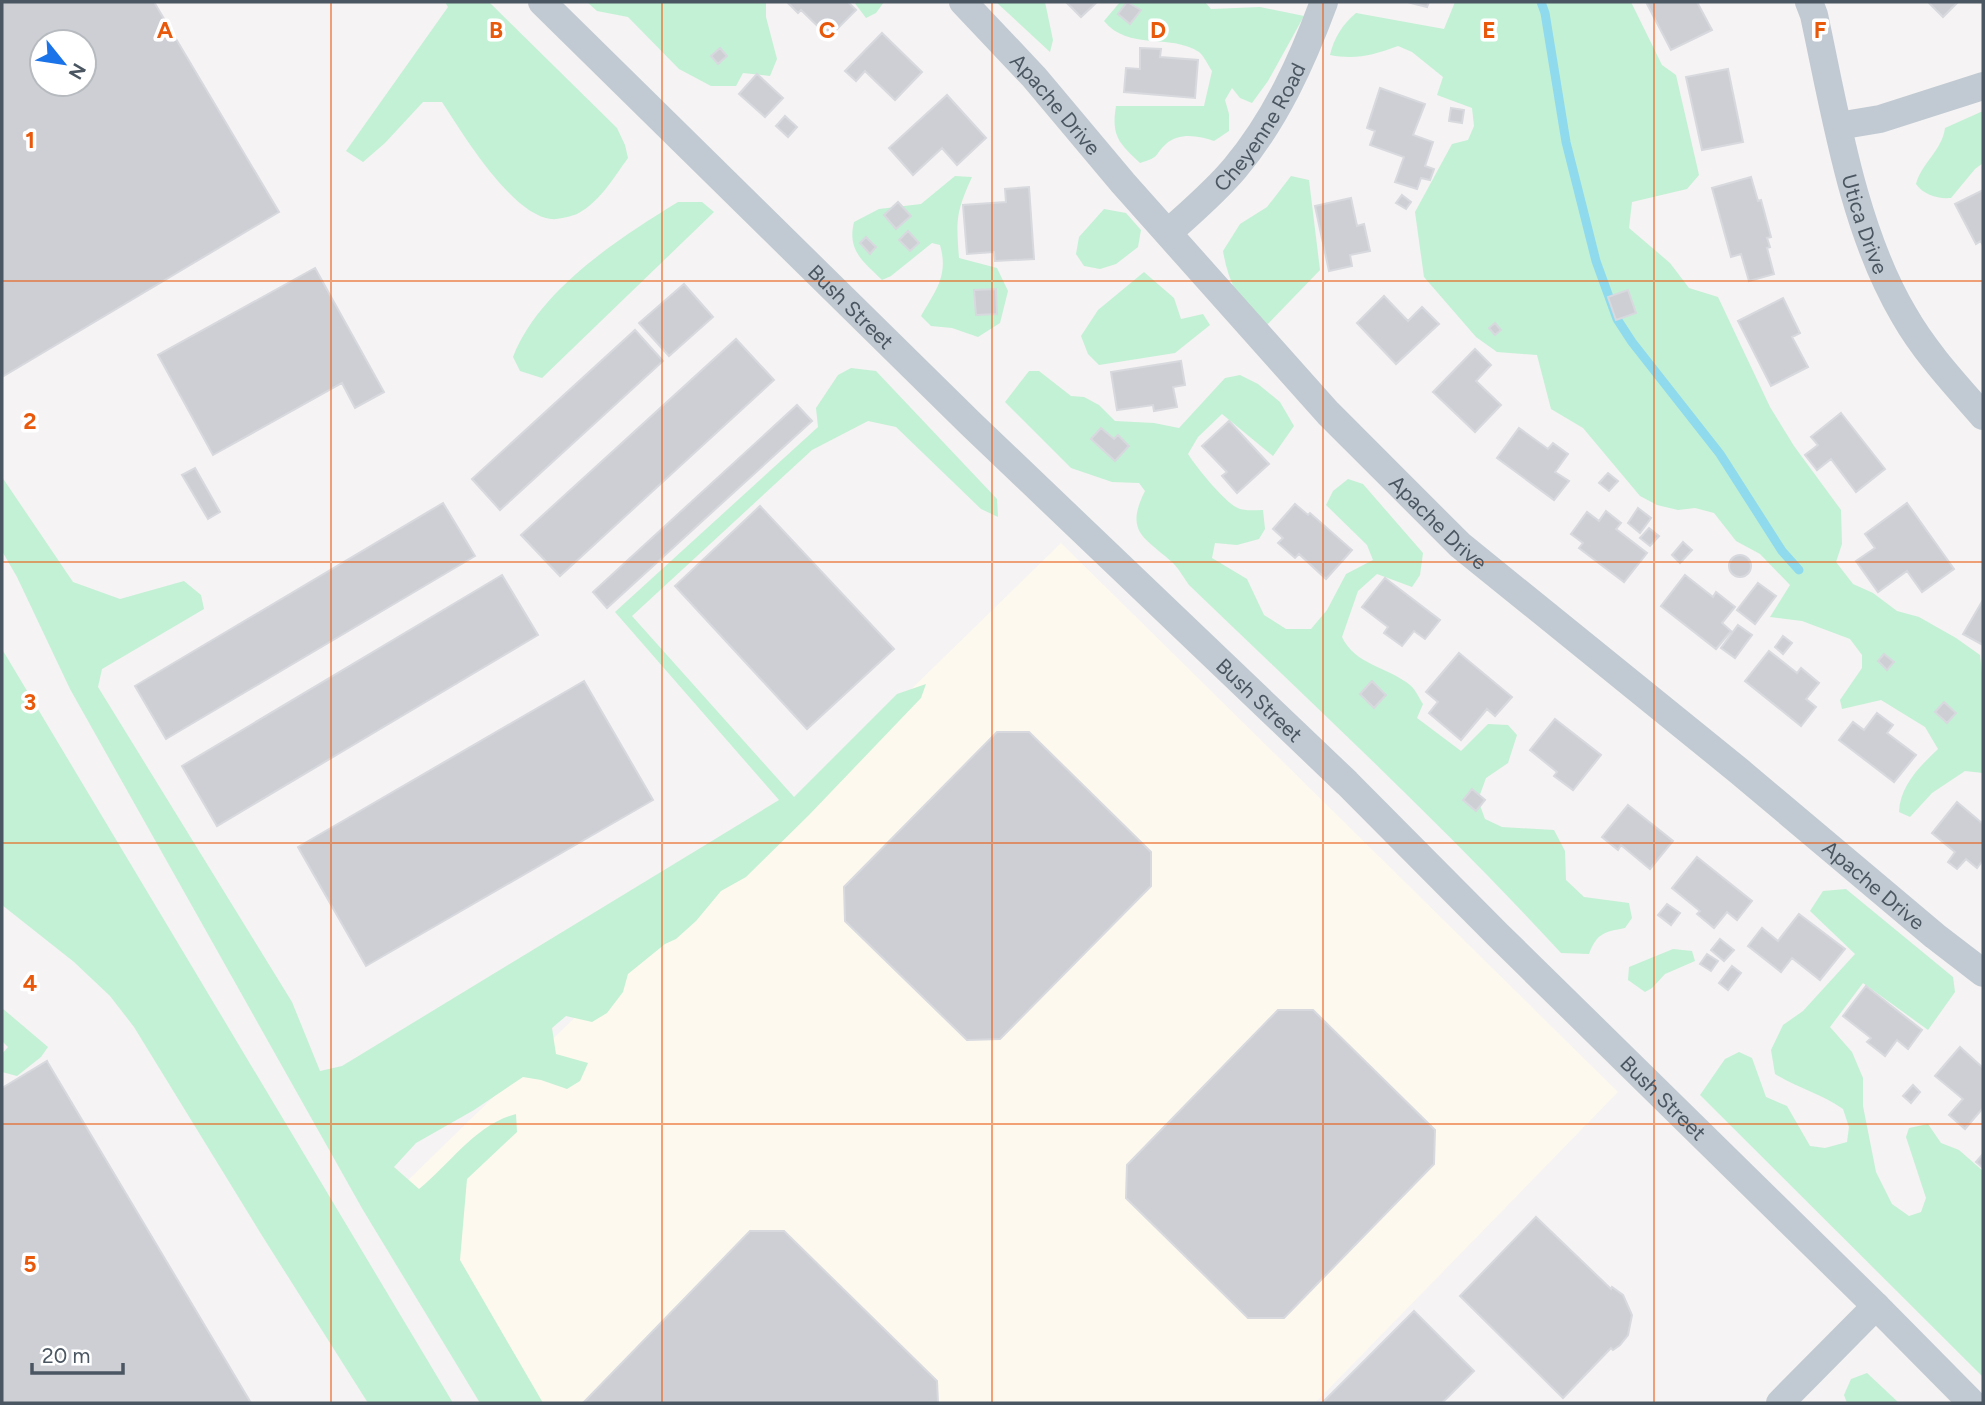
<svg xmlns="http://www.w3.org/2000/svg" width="1985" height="1405" viewBox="0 0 1985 1405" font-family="Figtree,sans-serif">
	<rect width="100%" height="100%" fill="#f5f3f3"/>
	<!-- commercial -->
	<path fill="#fdf9ef" d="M1061,543L1618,1092L1315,1403H525L396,1192Z"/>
	<!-- green -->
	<path fill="#c3f1d5" d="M445,2H489L617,128L625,145L628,158C614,177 600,202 577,214C572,216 557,220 551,219C511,214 463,134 442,102H423L385,143L363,162L346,151L448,7Z
		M587,2H766V17L777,59L770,76L743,73L736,86H711L679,69L628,17L597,11Z
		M854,2H884L876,13L866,18Z
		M996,2H1045L1053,40L1050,52Z
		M1120,2H1205L1211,9L1260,7L1304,16L1268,81L1252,103L1240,98L1232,88L1225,100L1229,114V131L1214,141C1199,136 1180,132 1166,144C1152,157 1162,156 1140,163C1119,143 1111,136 1116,106H1204L1212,71C1208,65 1204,56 1199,52C1170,33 1128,51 1104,21Z
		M1455,2H1631L1662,65L1676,75L1699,175L1687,189L1632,202L1629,228L1670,263L1689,288L1718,297L1770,407L1794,446L1841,510L1842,544L1836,562L1853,584L1873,593L1897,611L1919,617L1956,638L1980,655L1983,682V773L1965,771L1932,793L1910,817L1899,812C1900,786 1919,767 1938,749L1925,727L1881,700L1842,709L1840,700L1862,668V655L1850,639L1802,621L1770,617L1790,585L1760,554L1736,541L1714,513L1695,508L1678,510L1657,505L1640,496L1583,428L1551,409L1537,355L1497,352L1476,337L1424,277L1415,212L1452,144L1468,140L1474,126L1472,108L1437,95L1443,77L1412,52L1398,46C1374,55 1355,60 1330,55C1334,38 1342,25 1356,13L1444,29Z
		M1983,111V163L1975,169L1951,198C1937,199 1924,195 1916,184C1922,162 1942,151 1945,128Z
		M955,176L972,177C956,212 956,220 959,258L997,268L1008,291L1000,323L978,337L952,328L931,326L921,316C935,291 949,276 940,245L932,243L891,276L882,280C863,261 847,251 854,222L879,209L921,204Z
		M1291,176L1309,180L1320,270L1261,331C1242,306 1228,283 1223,251L1240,224L1267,207Z
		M678,202H702L714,212L542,378L520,371L513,357C539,290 619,238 678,202Z
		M1104,209L1126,213L1141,230L1138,247L1116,264L1100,269L1084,266L1076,254L1079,237Z
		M1144,272L1174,298L1181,319L1203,314L1210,325L1175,353L1099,365L1088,354L1081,336L1098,310Z
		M851,368L876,371L997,499L998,517L981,509L896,427L868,421L812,450L632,616L794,797L897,694L926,684L921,698L809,815L746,877L721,891L696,921L676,939L665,944L628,974L623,992L607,1013L592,1022L566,1016L552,1028L556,1054L588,1063L580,1081L567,1089L541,1080L523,1077L474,1110L416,1143L394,1167L419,1189C450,1164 476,1124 516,1114L517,1132L467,1179L460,1260L543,1403H480L363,1210L70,689L17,577L2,551V477L73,582L120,599L184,581L201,595L204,609L102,669L98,687L292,1002L320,1071L342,1066L779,800L615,612L818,427L816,408L838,375Z
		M1029,371H1039L1071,396L1084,397L1099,405L1115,421L1154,423L1179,428L1225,378L1240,375L1258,384L1280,402L1294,426L1273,456L1222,414L1198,437L1188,454C1197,468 1221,497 1234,506C1243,512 1253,510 1263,510L1265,529L1259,539L1237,545L1215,543L1212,558L1247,579L1264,615L1286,629H1311L1327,610L1346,574L1373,560L1367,545L1326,505L1333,491L1348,479L1363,484L1423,553L1420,575L1412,587L1377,574L1358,591L1342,637C1355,665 1388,667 1410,685C1416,690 1419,698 1423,704L1417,718L1461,751L1488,724L1508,725L1517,735L1508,763L1486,778L1478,800L1485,819L1502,827L1554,830L1565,851L1566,880L1584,897L1629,903L1632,918L1625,928C1604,932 1597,933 1589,954L1561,953C1443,825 1315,706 1189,585C1184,578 1179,569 1173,563C1145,537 1124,533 1145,491L1139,483L1112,482L1071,468L1005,402Z
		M2,649L453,1403H368L261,1234L134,1027L110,996L74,962L2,905Z
		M1846,889L1953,977L1955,992L1928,1030L1863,983L1830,1027L1852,1052L1863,1078V1106L1876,1172L1892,1204L1909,1216L1921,1212L1926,1198L1906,1137L1909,1128L1928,1124L1941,1143L1959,1150L1983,1171V1377L1700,1095L1725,1059L1739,1052L1752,1058L1766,1097L1787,1106L1810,1146L1825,1148L1847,1142L1849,1127L1843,1109C1822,1094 1797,1088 1775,1074L1771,1050L1783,1025L1803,1011L1855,954L1810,911L1823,891Z
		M1673,949L1692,951L1695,961L1665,974L1652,988L1645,992L1628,980L1629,967Z
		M2,1008L48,1047L41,1057L17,1076L2,1072V1054L8,1047L2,1041Z
		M1867,1373L1899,1403H1847L1844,1395L1851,1379Z"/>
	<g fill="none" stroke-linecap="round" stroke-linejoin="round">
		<!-- stream -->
		<path stroke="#90daee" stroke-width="9" d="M1541,2L1545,13L1566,142L1596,261L1617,319L1632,342L1720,454L1782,551L1799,570"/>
	</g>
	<!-- building -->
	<path fill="#cdcfd5" stroke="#d7d9de" stroke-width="2" fill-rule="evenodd" d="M2,2H154L279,212L2,377ZM42,42H84V84H42Z
		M787,2H848L856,10L829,37L801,10L798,13Z
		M1066,2H1097L1081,17Z
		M1127,2L1141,10L1130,24L1118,14Z
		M1407,2H1429L1427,7Z
		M1646,2H1697L1712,30L1671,50Z
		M1928,2H1958L1943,17Z
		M882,33L922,72L895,100L865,71L856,81L845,71Z
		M720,48L727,56L718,64L711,56Z
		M1140,48L1161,49L1160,57L1198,60L1195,98L1124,92L1126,68L1140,69Z
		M1728,69L1743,142L1702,150L1686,77Z
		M757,74L783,98L765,117L739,94Z
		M1380,88L1425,104L1413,135L1433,142L1425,166L1434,169L1430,180L1421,178L1417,189L1395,182L1404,157L1370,145L1375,131L1367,128Z
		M947,95L986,138L957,165L942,148L913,175L889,148Z
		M1451,108L1464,110L1462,123L1449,121Z
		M785,116L797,127L788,137L776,126Z
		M1751,177L1758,201L1761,200L1771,237L1767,238L1770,247L1767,248L1774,274L1749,281L1741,254L1731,257L1712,188Z
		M1029,187L1034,259L995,261L994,252L967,254L963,205L1006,202L1005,189Z
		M1983,190V246L1981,241L1976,244L1955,204Z
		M1402,195L1411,202L1406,209L1396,203Z
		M1351,198L1357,226L1364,224L1370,251L1350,255L1352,266L1329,271L1315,206Z
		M898,202L911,216L896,229L884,215Z
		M908,231L919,243L910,251L899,240Z
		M866,237L876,247L870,254L860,243Z
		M315,268L384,392L355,408L342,383L213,455L158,355Z
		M684,284L713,317L669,356L639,323Z
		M996,289L997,314L976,315L974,290Z
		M1628,290L1636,313L1616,320L1608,297Z
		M1384,296L1408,321L1422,307L1439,324L1396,364L1357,323Z
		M1783,298L1800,333L1792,337L1808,367L1771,386L1738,321Z
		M1495,323L1501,330L1495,335L1489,328Z
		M635,330L663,361L500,510L472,479Z
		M736,339L774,380L560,576L521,535Z
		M1475,349L1491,365L1476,381L1501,405L1475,432L1433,392Z
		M1181,361L1185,385L1173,387L1177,407L1154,411L1153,405L1117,410L1111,372Z
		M797,405L812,421L607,608L593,592Z
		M1841,413L1885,469L1856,492L1831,459L1817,470L1805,455L1818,445L1811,437Z
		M1229,421L1269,464L1237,493L1222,476L1227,472L1202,446Z
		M1101,428L1114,439L1118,435L1129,446L1115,461L1091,439Z
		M1519,428L1548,449L1553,443L1568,454L1555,472L1569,481L1554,500L1497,458Z
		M195,468L220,512L208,519L182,475Z
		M1608,473L1618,481L1609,491L1599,483Z
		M443,503L475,556L166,739L135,686Z
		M1907,503L1954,569L1922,592L1907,571L1878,592L1856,561L1875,548L1865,534Z
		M1295,504L1308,515L1310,513L1352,550L1326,579L1299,554L1295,558L1278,543L1283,538L1273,529Z
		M760,506L894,649L807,729L675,586Z
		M1638,508L1651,518L1640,533L1628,523Z
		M1606,511L1621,523L1616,529L1647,553L1624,582L1579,548L1583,543L1571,534L1587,512L1599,521Z
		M1649,528L1659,536L1650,546L1640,538Z
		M1683,542L1692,550L1680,563L1672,555Z
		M1729 566a11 11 0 1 1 22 0a11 11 0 1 1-22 0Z
		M502,575L538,635L217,826L182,766Z
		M1685,575L1713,597L1716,592L1735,607L1722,623L1731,631L1716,649L1661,606Z
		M1385,578L1440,620L1425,639L1414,631L1402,646L1384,633L1388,627L1362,607Z
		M1758,583L1776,596L1755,624L1737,610Z
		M1983,600V645L1963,634Z
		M1738,625L1752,635L1735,658L1721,648Z
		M1783,636L1792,643L1783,654L1775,647Z
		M1769,651L1797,673L1801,668L1819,683L1806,699L1816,707L1801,726L1745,681Z
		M1459,653L1512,697L1495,716L1487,709L1461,740L1429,713L1438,702L1426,692Z
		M1884,654L1894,662L1887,670L1878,661Z
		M584,681L653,800L366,966L298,847Z
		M1372,681L1386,695L1374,708L1360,694Z
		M1944,702L1956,713L1947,723L1935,712Z
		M1877,713L1893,725L1887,733L1916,755L1894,782L1839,740L1853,722L1864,730Z
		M1555,719L1601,755L1573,790L1554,776L1557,772L1530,750Z
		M997,732H1029L1151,852V886L1000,1039L967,1040L845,921L844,887Z
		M1472,789L1485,800L1476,811L1463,800Z
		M1957,802L1983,824V860L1977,868L1966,859L1957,869L1948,862L1955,852L1932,833Z
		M1628,805L1673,841L1650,869L1621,845L1618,850L1602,837Z
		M1697,857L1752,901L1737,920L1727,912L1714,928L1697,914L1700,911L1672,888Z
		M1667,904L1680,913L1671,925L1658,915Z
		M1799,914L1845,949L1820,980L1792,958L1781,972L1748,946L1762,928L1778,941Z
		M1720,939L1734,950L1724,961L1711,950Z
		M1707,954L1718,961L1711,971L1700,964Z
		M1732,966L1741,973L1728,990L1719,983Z
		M1866,986L1922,1030L1908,1049L1897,1040L1885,1056L1867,1042L1871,1038L1843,1016Z
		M1278,1010H1313L1435,1130L1434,1164L1284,1318H1248L1126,1198L1127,1165Z
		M1960,1047L1983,1068V1108L1965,1129L1949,1115L1963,1099L1935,1076Z
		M47,1061L48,1063L251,1403H2V1088Z
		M1913,1085L1920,1092L1911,1103L1903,1096Z
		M1983,1154V1168L1976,1162Z
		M1536,1217L1611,1289L1612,1287L1623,1295L1632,1315L1628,1335L1620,1345L1613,1350L1611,1348L1563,1398L1460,1296Z
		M750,1231H784L937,1381L938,1403H583Z
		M1414,1311L1474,1371L1442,1403H1322Z"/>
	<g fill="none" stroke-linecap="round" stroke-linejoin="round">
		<!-- street -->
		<g stroke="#c1cad2" stroke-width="28">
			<path id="s1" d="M542,2L971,424L1347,783L1498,935L1876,1306L1972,1403"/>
			<path id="s2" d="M963,2L1034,77L1123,183L1328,413L1460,545L1739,771L1935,936L1983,973"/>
			<path id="s3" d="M1809,2L1814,15C1835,112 1853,229 1904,315C1925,352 1955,384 1983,416"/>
			<path d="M1838,126L1880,119L1983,86"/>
			<path id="s4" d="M1169,232C1191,212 1215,192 1235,168C1276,119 1302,61 1324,2"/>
			<path d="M1780,1403L1876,1306"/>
		</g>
	</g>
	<!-- grid -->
	<path fill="none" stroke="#e8590c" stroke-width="2" stroke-opacity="0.55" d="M331,2V1403M662,2V1403M992,2V1403M1323,2V1403M1654,2V1403M2,281H1983M2,562H1983M2,843H1983M2,1124H1983"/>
	<g text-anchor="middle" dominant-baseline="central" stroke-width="7" stroke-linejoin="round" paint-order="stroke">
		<!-- street labels -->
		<g font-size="21" fill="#4a5661" stroke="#fff">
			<text stroke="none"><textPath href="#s2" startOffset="138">Apache Drive</textPath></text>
			<text stroke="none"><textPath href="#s4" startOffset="140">Cheyenne Road</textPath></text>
			<text stroke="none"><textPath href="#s3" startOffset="229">Utica Drive</textPath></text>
			<text stroke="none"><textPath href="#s1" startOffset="434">Bush Street</textPath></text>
			<text stroke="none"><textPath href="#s2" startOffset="705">Apache Drive</textPath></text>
			<text stroke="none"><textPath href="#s1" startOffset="1001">Bush Street</textPath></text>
			<text stroke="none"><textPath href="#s2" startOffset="1272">Apache Drive</textPath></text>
			<text stroke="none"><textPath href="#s1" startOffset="1568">Bush Street</textPath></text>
		</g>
	</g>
	<g font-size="23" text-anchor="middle" font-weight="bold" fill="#e8590c" stroke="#fff" stroke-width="7" stroke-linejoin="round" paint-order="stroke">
		<text x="165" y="38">A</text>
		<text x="496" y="38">B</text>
		<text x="827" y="38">C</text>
		<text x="1158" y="38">D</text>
		<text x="1489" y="38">E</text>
		<text x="1820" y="38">F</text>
		<text x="30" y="148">1</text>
		<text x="30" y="429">2</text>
		<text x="30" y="710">3</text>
		<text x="30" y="991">4</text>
		<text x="30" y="1272">5</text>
	</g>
	<!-- border -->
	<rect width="1985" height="1405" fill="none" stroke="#4a5661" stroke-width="7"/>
	<!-- north arrow -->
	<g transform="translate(63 63) rotate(120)"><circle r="33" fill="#ffffff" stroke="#b7bbc0" stroke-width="2"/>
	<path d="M0-5L12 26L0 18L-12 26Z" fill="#1a73e8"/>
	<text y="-10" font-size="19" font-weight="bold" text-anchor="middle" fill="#4a5661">N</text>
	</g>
	<!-- scale -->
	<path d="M32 1363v10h91v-10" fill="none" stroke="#4a5661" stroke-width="3.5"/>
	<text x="42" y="1363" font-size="21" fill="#4a5661" stroke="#ffffff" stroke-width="5" paint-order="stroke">20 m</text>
</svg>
